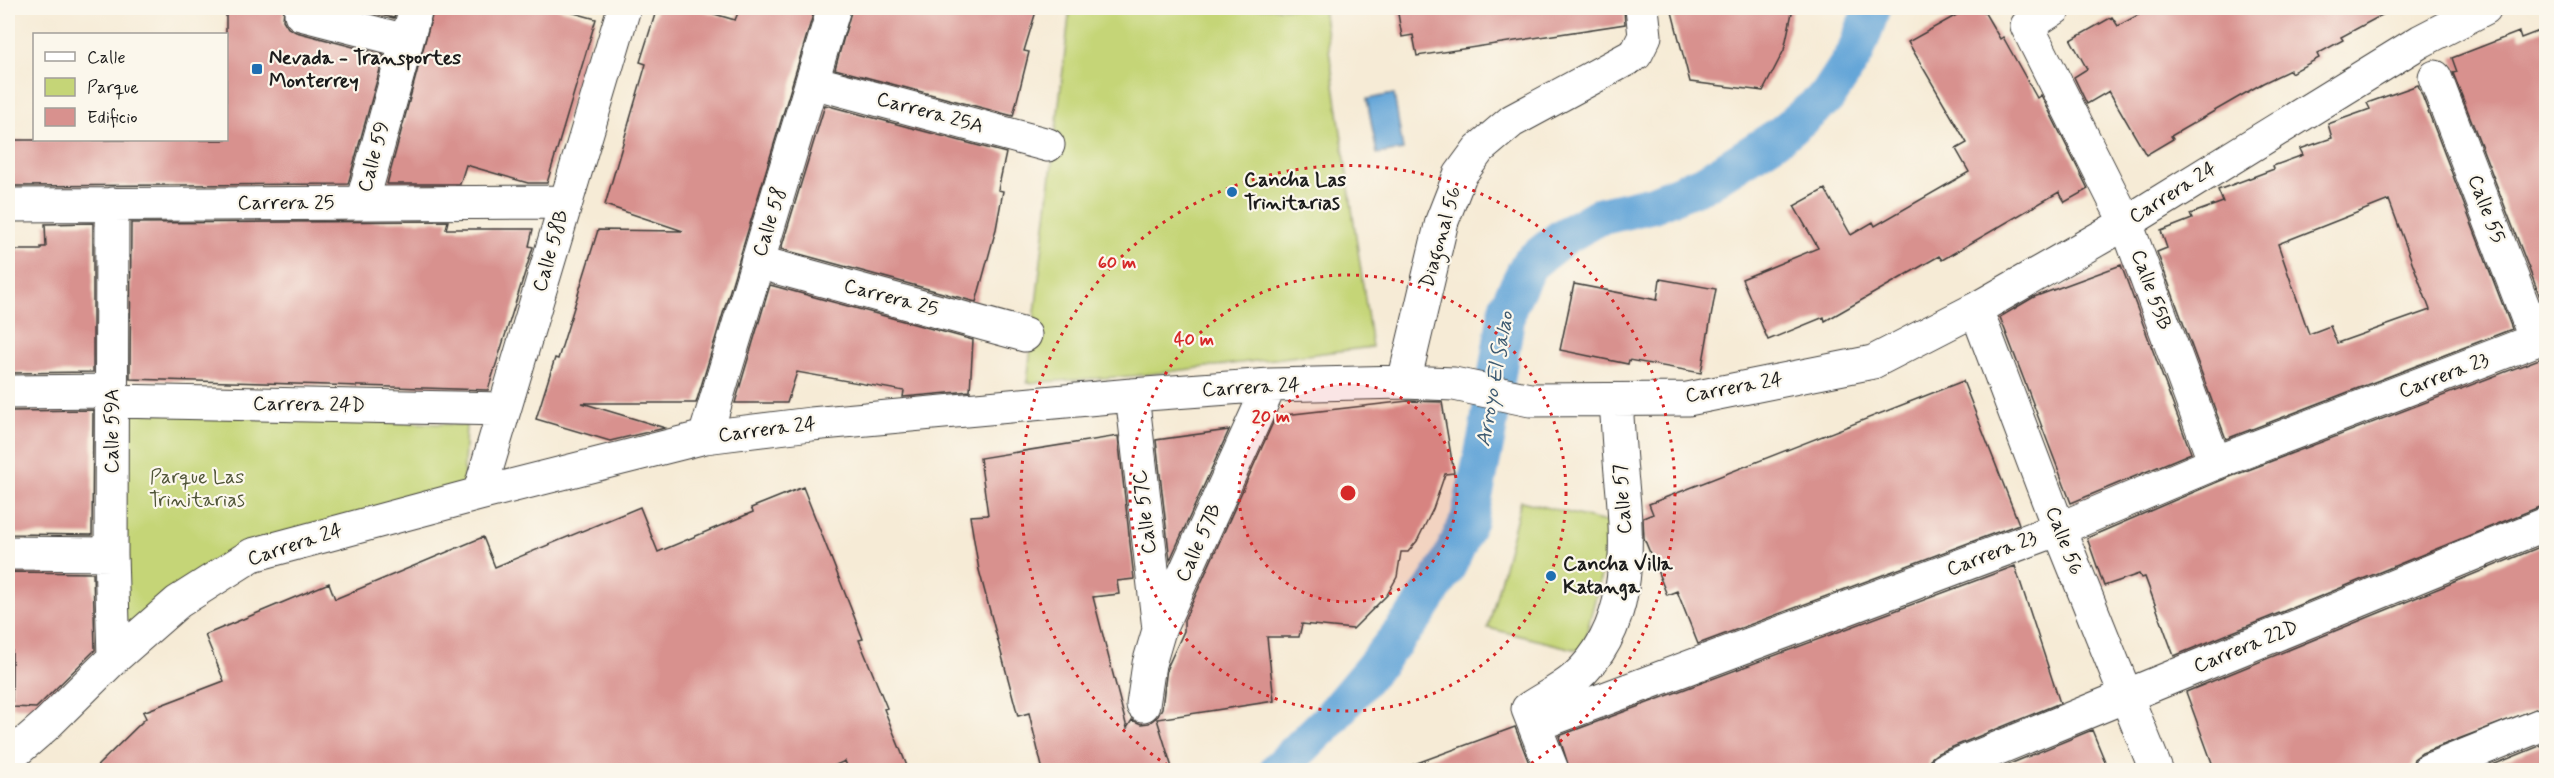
<svg xmlns="http://www.w3.org/2000/svg" width="2554" height="778" viewBox="0 0 2554 778" font-family="Mynerve,sans-serif">
	<rect width="100%" height="100%" fill="#fbf7ec"/>
	<filter id="ink" filterUnits="userSpaceOnUse"><feTurbulence type="fractalNoise" baseFrequency=".0167" numOctaves="2"/><feDisplacementMap in="SourceGraphic" scale="12" xChannelSelector="R" yChannelSelector="G"/><feConvolveMatrix kernelMatrix="1 2 1 2 8 2 1 2 1" color-interpolation-filters="sRGB"/></filter>
	<filter id="wash" filterUnits="userSpaceOnUse"><feTurbulence type="fractalNoise" baseFrequency=".008" numOctaves="4" result="noise"/><feDisplacementMap in="SourceGraphic" scale="24" xChannelSelector="R" yChannelSelector="G"/><feGaussianBlur stdDeviation="1.35" result="paint"/><feColorMatrix in="noise" values="0 0 0 0 0 0 0 0 0 0 0 0 0 0 0 0 0 1.4 0 .05"/><feComposite in="paint" operator="in"/></filter>
	<g filter="url(#wash)">
		<rect width="100%" height="100%" fill="#f6ebd6"/>
		<!-- green -->
		<path fill="#c5d577" stroke="#70784a" stroke-width="1.5" d="M1070,8H1323L1372,347L1134,376L1027,383Z
			M123,411L466,425L463,487L329,522L123,634Z
			M1521,501L1614,524L1582,651L1488,628Z"/>
		<!-- water -->
		<path fill="#65a6d8" stroke="#40617a" stroke-width="1.5" d="M1394,94L1403,150L1377,154L1367,99Z"/>
		<g fill="none" stroke-linecap="round" stroke-linejoin="round">
			<!-- canal -->
			<path stroke="#65a6d8" stroke-width="38" d="M1278,770L1329,720L1373,668L1418,612L1448,565L1469,520L1487,435L1508,306L1529,264L1563,237L1598,217L1653,204L1707,182L1782,134L1827,97L1855,54L1872,8"/>
		</g>
		<g id="blocks">
			<!-- building -->
			<path fill="#d8918e" fill-rule="evenodd" d="M226,8H284L283,20L288,28L296,32L384,55L348,184L12,186L10,140H226Z
				M351,8H397L394,18Z
				M434,8H556L596,19L547,183H528L466,165L460,184H387Z
				M657,8H694L735,20L740,8H815L696,403H582L665,428L610,441L536,419L555,358L558,359L598,230L683,231L605,205L646,64L640,62Z
				M852,8H1037L1024,51L1029,52L1013,116L835,69Z
				M1397,8H1624L1625,24L1417,56L1413,35L1402,37Z
				M1671,8H1793L1784,50L1763,91L1690,82Z
				M1969,8H1982L2000,39L2003,37L2037,98L2041,95L2088,189L2065,202L2059,192L1942,260L1939,256L1825,321L1824,317L1768,340L1742,279L1818,248L1794,206L1825,189L1851,235L1873,222L1875,226L1969,172L1956,149L1967,143L1908,42Z
				M2151,8H2395L2341,37L2343,40L2317,54L2319,58L2291,73L2290,70L2263,83L2171,136L2173,139L2146,155L2109,91L2087,104L2074,77L2087,69L2071,40L2112,17L2118,26Z
				M2547,28V315L2453,73L2457,72L2452,58L2519,32L2521,38Z
				M2418,85L2512,329L2226,439L2157,252L2167,248L2161,231L2192,219L2190,214L2223,202L2218,190L2274,169L2273,166L2303,155L2300,149L2332,138L2328,124L2370,109L2367,103ZM2389,200L2430,310L2337,343L2330,326L2309,334L2278,244Z
				M825,105L1006,153L998,190L1003,191L996,229L976,302L781,249Z
				M448,221L446,229H533L529,246L533,247L488,390L130,379L131,223Z
				M93,223V372L8,373V250H41V247H46L45,224Z
				M2121,265L2191,453L2071,503L2000,317L2034,297Z
				M1660,279L1716,289L1701,373L1629,360L1628,364L1560,350L1574,284L1657,300Z
				M770,285L973,340L970,391L903,397L904,391L797,372L787,403H735Z
				M2547,356V506L2539,507L2174,656L2145,577L2141,578L2139,574L2104,586L2087,538L2222,480Z
				M1963,381L2019,524L1698,644L1677,591L1667,595L1644,538L1643,518L1653,514L1649,504Z
				M1408,401L1442,402L1454,473L1445,474L1433,509L1417,541L1408,552H1401L1397,577L1387,595L1353,629L1302,624L1299,637H1267L1274,701L1157,719L1173,771H1043L1029,713L1018,716L979,570L970,516L988,515L980,458L1118,436L1134,579L1117,581L1119,594L1093,597L1127,728L1132,720L1141,724L1149,723L1158,716L1162,708L1167,668L1184,631V621L1276,416Z
				M93,410L92,535L11,534L10,411Z
				M1229,430L1170,560L1156,440Z
				M803,487L863,639L859,640L887,708L884,709L909,771H849L845,761L822,771H92L146,718L143,712L224,681L205,635L329,583L335,599L483,537L495,567L640,507L658,552L753,512L751,508Z
				M2547,544V705L2422,753L2414,759L2411,771H2215L2186,692Z
				M2015,566L2060,703L1938,753L1930,759L1927,771H1570L1559,736Z
				M12,572L93,573L95,650L36,708L12,707Z
				M1515,727L1532,771H1406V767Z
				M2092,730L2109,771H1993Z
				M2547,743V771H2478Z"/>
		</g>
	</g>
	<g filter="url(#ink)">
		<use href="#blocks" fill-opacity="0" stroke="#3d3b38" stroke-width="1.5"/>
		<g fill="none" stroke-linecap="round" stroke-linejoin="round">
			<!-- minor casing -->
			<g stroke="#3d3b38" stroke-width="35">
				<path id="minor" d="M2055,8L2027,26L2126,223L2215,463
					M301,14L406,41
					M2435,77L2536,340
					M813,82L1048,145
					M362,203L416,8
					M112,204L111,554L114,658
					M8,205L565,202
					M757,262L1025,335
					M1976,309L2059,529L2156,770
					M1404,382L1442,221L1460,175L1479,149L1512,121L1636,54L1645,36L1642,8
					M8,392L113,391
					M1132,395L1159,629
					M113,401L504,409
					M705,437L834,8
					M479,494L624,8
					M8,553L111,554
					M1143,705L1149,664L1159,630L1270,385
					M1535,725L2059,529L2215,463L2546,336
					M8,758L45,726L114,658L178,602L252,555L479,494L705,437L811,424L1132,395L1270,385L1404,382L1454,384L1530,400L1688,399L1873,362L1976,309L2126,223L2421,41L2485,8
					M1552,770L1528,709C1543,699 1561,690 1574,679C1631,630 1629,551 1622,483C1619,456 1618,428 1616,401
					M1945,770L2546,524
					M2429,770L2546,723"/>
			</g>
			<!-- minor -->
			<use href="#minor" stroke="#fff" stroke-width="33"/>
		</g>
	</g>
	<!-- distance rings -->
	<circle cx="1348" cy="493" r="109" fill="#d62828" fill-opacity=".12"/>
	<g fill="none" stroke="#d62828" stroke-width="3" stroke-dasharray="3 6">
		<circle cx="1348" cy="493" r="109"/>
		<circle cx="1348" cy="493" r="218"/>
		<path d="M1175 770A327 327 0 1 1 1521 770"/>
	</g>
	<!-- markers -->
	<g fill="#1f6fb2" stroke="#fbf7ec" stroke-width="2">
		<rect x="251" y="63" width="12" height="12" rx="3"/>
		<circle cx="1232" cy="192" r="6"/>
		<circle cx="1551" cy="576" r="6"/>
	</g>
	<g text-anchor="middle" dominant-baseline="central" stroke-width="4.5" stroke-linejoin="round" paint-order="stroke">
		<!-- poi labels -->
		<g font-size="20" font-weight="bold" fill="#1c1c1c" stroke="#fbf7ec" text-anchor="start">
			<text x="269" y="58">Nevada - Transportes<tspan x="269" dy="23">Monterrey</tspan></text>
			<text x="1244" y="180">Cancha Las<tspan x="1244" dy="23">Trinitarias</tspan></text>
			<text x="1563" y="564">Cancha Villa<tspan x="1563" dy="23">Katanga</tspan></text>
		</g>
		<!-- street labels -->
		<g font-size="20" fill="#1c1c1c" stroke="#fbf7ec">
			<text transform="translate(930 113) rotate(15)">Carrera 25A</text>
			<text transform="translate(374 157) rotate(-75)">Calle 59</text>
			<text transform="translate(2173 193) rotate(-32)">Carrera 24</text>
			<text x="286" y="203">Carrera 25</text>
			<text transform="translate(2486 209) rotate(69)">Calle 55</text>
			<text transform="translate(770 222) rotate(-73)">Calle 58</text>
			<text transform="translate(1441 237) rotate(-74)">Diagonal 56</text>
			<text transform="translate(551 251) rotate(-74)">Calle 58B</text>
			<text transform="translate(2151 290) rotate(70)">Calle 55B</text>
			<text transform="translate(891 298) rotate(15)">Carrera 25</text>
			<text transform="translate(2444 376) rotate(-21)">Carrera 23</text>
			<text transform="translate(1251 388) rotate(-3)">Carrera 24</text>
			<text transform="translate(1734 388) rotate(-10)">Carrera 24</text>
			<text transform="translate(309 405) rotate(1)">Carrera 24D</text>
			<text transform="translate(767 430) rotate(-7)">Carrera 24</text>
			<text transform="translate(112 431) rotate(-90)">Calle 59A</text>
			<text transform="translate(1623 499) rotate(-94)">Calle 57</text>
			<text transform="translate(1145 512) rotate(-97)">Calle 57C</text>
			<text transform="translate(2064 541) rotate(69)">Calle 56</text>
			<text transform="translate(1199 543) rotate(-66)">Calle 57B</text>
			<text transform="translate(295 545) rotate(-18)">Carrera 24</text>
			<text transform="translate(1992 554) rotate(-21)">Carrera 23</text>
			<text transform="translate(2246 647) rotate(-22)">Carrera 22D</text>
		</g>
		<!-- park labels -->
		<g font-size="20" fill="#4f5437" stroke="#fbf7ec">
			<text x="197" y="477">Parque Las<tspan x="197" dy="23">Trinitarias</tspan></text>
		</g>
		<!-- water labels -->
		<g font-size="21" font-style="italic" fill="#3d5a71" stroke="#fbf7ec">
			<text transform="translate(1495 379) rotate(-80)">Arroyo El Salao</text>
		</g>
	</g>
	<circle cx="1348" cy="493" r="9" fill="#d62828" stroke="#fbf7ec" stroke-width="3"/>
	<g font-size="18" text-anchor="middle" font-weight="bold" fill="#d62828" stroke="#fbf7ec" stroke-width="4.5" stroke-linejoin="round" paint-order="stroke">
		<text x="1117" y="268">60 m</text>
		<text x="1194" y="345">40 m</text>
		<text x="1271" y="422">20 m</text>
	</g>
	<!-- margin -->
	<rect width="2554" height="778" fill="none" stroke="#fbf7ec" stroke-width="30"/>
	<!-- legend -->
	<rect x="33" y="33" width="195" height="108" fill="#fbf7ec" stroke="#a29f99" stroke-width="1.5"/>
	<rect x="45" y="52" width="30" height="9" fill="#ffffff" stroke="#a29f99" stroke-width="1.5"/>
	<text x="87" y="63" font-size="18" fill="#1c1c1c">Calle</text>
	<rect x="45" y="78" width="30" height="18" fill="#c5d577" stroke="#a29f99" stroke-width="1.5"/>
	<text x="87" y="93" font-size="18" fill="#1c1c1c">Parque</text>
	<rect x="45" y="108" width="30" height="18" fill="#d8918e" stroke="#a29f99" stroke-width="1.5"/>
	<text x="87" y="123" font-size="18" fill="#1c1c1c">Edificio</text>
</svg>
